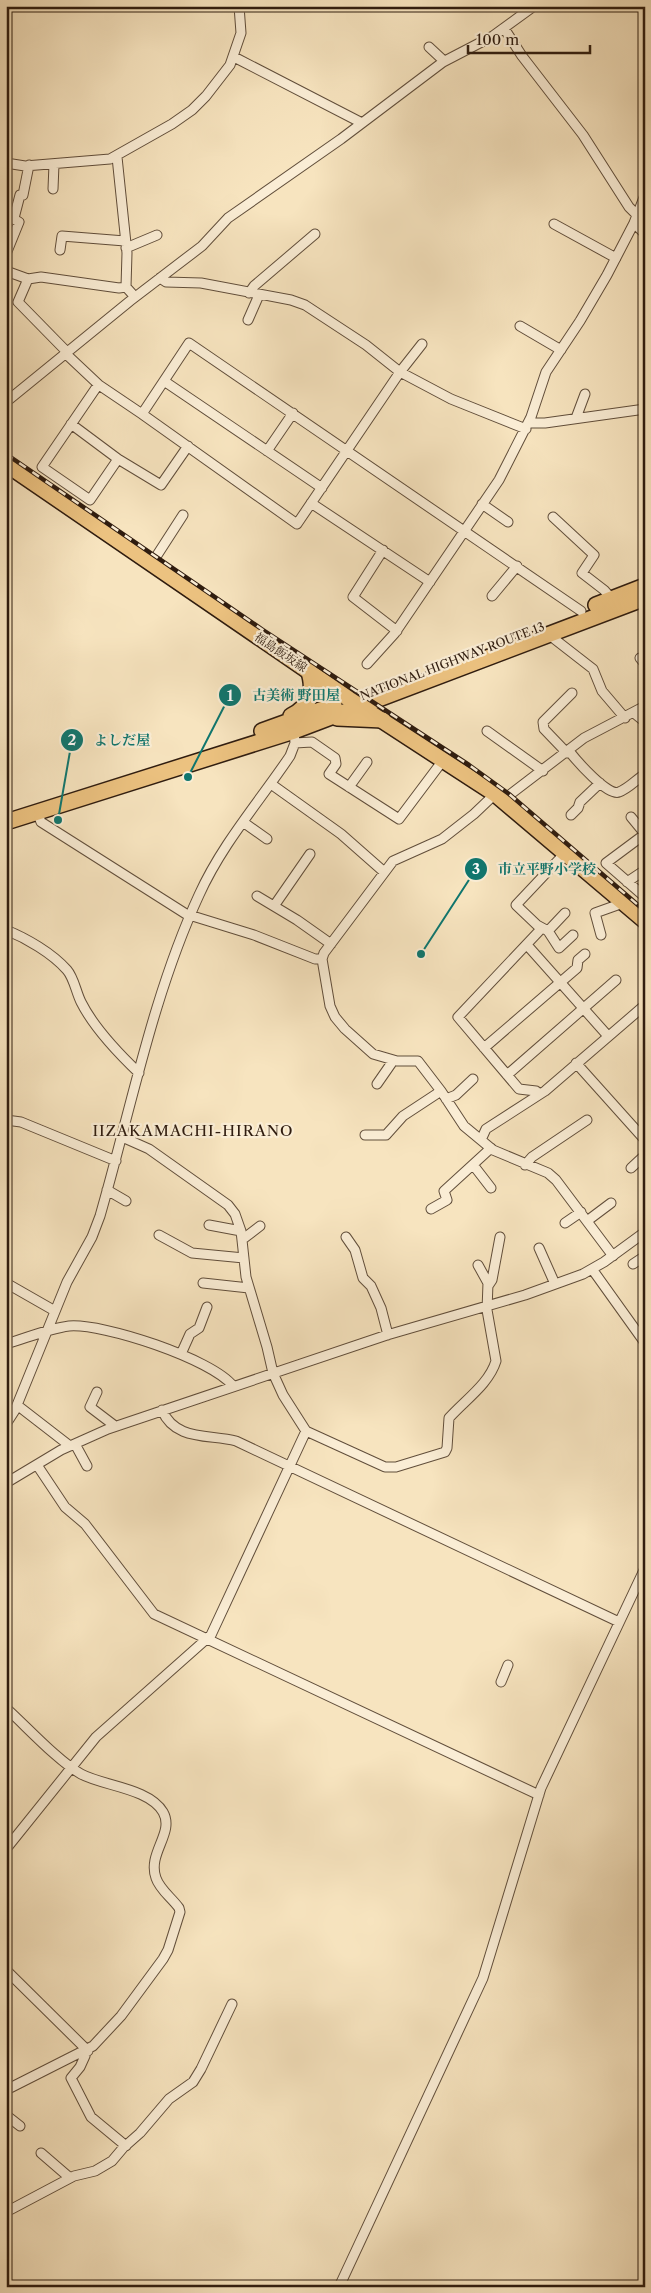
<svg xmlns="http://www.w3.org/2000/svg" width="651" height="2293" viewBox="0 0 651 2293" font-family="'Libre Caslon Text','Noto Serif JP',serif">
	<rect width="100%" height="100%" fill="#f7e4bf"/>
	<filter id="stains"><feTurbulence type="fractalNoise" baseFrequency=".004" numOctaves="4"/><feColorMatrix values="0 0 0 0 .2 0 0 0 0 .09 0 0 0 0 .02 0 0 0 .5 -.17"/></filter>
	<radialGradient id="worn" r=".72"><stop offset=".6" stop-color="#630" stop-opacity="0"/><stop offset="1" stop-color="#630" stop-opacity=".3"/></radialGradient>
	<g fill="none" stroke-linecap="round" stroke-linejoin="round">
		<!-- minor casing -->
		<g stroke="#614e3b" stroke-width="11">
			<path id="minor" d="M504,28L522,56L583,135L629,207L637,215
				M429,47L444,61
				M234,57L362,123
				M117,157L127,253L126,287L135,297
				M6,163L25,166L110,159L172,124L192,110L206,96L230,65L241,33L239,6
				M53,189L54,164
				M6,215L19,222L6,254
				M14,218L20,195H23L29,165
				M634,223L645,234
				M554,224L616,258
				M126,248L157,235
				M60,250L62,236L125,241
				M6,271L28,279L41,277L119,288L126,287
				M160,278L166,282L201,283L291,300L305,305L366,345L400,372L451,399L526,429
				M28,279L18,302L67,352
				M249,293L254,286L315,234
				M248,320L259,295
				M520,326L561,350
				M65,353L99,385L142,414L189,343L581,611
				M164,381L322,488
				M98,385L42,467L90,500L118,459
				M6,402L130,301L202,246L228,218L341,139L443,62L493,36L534,6
				M142,414L297,524L400,372L422,344
				M576,418L585,394
				M528,423H545L645,409
				M71,424L118,459L161,485L188,446
				M267,451L293,413
				M311,503L430,582
				M482,504L508,522
				M553,517L594,555L582,573L604,590L612,599
				M383,550L353,597L397,631
				M152,563L183,515
				M492,596L517,566
				M548,634L593,669L602,691L625,718
				M640,658L645,664
				M367,664L395,633L499,480L531,417L546,372L580,321L607,275L634,223L645,195
				M634,713L645,722
				M487,731L543,771
				M295,743L312,742L335,758L336,764L329,774L399,819L444,759
				M569,751C576,760 608,797 619,792C628,789 637,779 645,774
				M567,753L544,729L543,722L572,693
				M271,784L341,834L383,871
				M349,787L367,762
				M495,794L474,814L442,839L393,861L324,953L322,959L330,1006L335,1017L345,1029L373,1054L397,1061H418L441,1091L464,1126L493,1150L548,1173L556,1180L613,1256
				M503,800L584,738L645,706
				M37,812L41,822L186,914L254,935L315,959H322
				M571,815L578,808L580,802L600,783
				M631,817L645,834
				M243,822L267,839
				M645,834L606,863L645,897
				M565,853L516,905L537,925L548,931L559,948L573,935
				M627,882L645,870
				M257,896L297,920L331,944
				M274,906L310,854
				M6,930C26,938 52,953 67,970C74,978 76,992 81,1002C94,1028 118,1053 139,1073
				M548,931L565,913
				M601,935L595,913L623,903
				M527,945L608,1036
				M484,1048L577,968L578,960L585,954
				M576,1063L645,1140
				M507,1075L616,980
				M377,1084L393,1061
				M540,1094L536,1091L519,1089L458,1017L542,928
				M446,1099L456,1095L473,1079
				M6,1120L21,1122L116,1161
				M365,1135H386L403,1116L441,1091
				M122,1137L149,1149L228,1205L235,1214L241,1231L246,1277L267,1347L273,1373L283,1395L306,1431L385,1467H396L445,1452L447,1448L449,1418C465,1400 489,1384 496,1361L487,1310L488,1283L478,1265
				M481,1140L486,1129L545,1091L645,1005
				M525,1165L532,1157L587,1120
				M474,1166L491,1188
				M631,1168L645,1155
				M107,1190L126,1201
				M431,1209L447,1200L444,1191L491,1148
				M587,1221L611,1203
				M565,1223L581,1212
				M209,1225L241,1231
				M159,1235L192,1253L244,1258
				M346,1237L355,1250L363,1278L371,1286L381,1308L388,1335
				M243,1239L260,1226
				M539,1248L555,1284
				M633,1264L645,1256
				M592,1269L645,1343
				M6,1283L55,1311
				M203,1283L249,1288
				M488,1286L492,1280L500,1237
				M6,1344C27,1338 47,1329 69,1326C103,1323 212,1359 233,1386
				M181,1354L190,1334L199,1328L207,1307
				M97,1392L90,1407L115,1426
				M17,1405L70,1446
				M162,1410C175,1441 209,1434 236,1441L619,1622
				M6,1424L15,1410L67,1282L92,1237L100,1216C131,1109 152,997 199,895C222,844 259,802 290,756L295,743L294,731
				M75,1444L87,1466
				M37,1465L65,1507L85,1524L154,1614L539,1795
				M6,1483L61,1450L108,1429L387,1335L525,1295L583,1274L604,1262L645,1232
				M501,1682L508,1665
				M6,1708C26,1726 58,1761 81,1774C103,1786 149,1788 163,1812C175,1833 147,1853 156,1878C160,1890 172,1898 179,1908L180,1912L168,1950L163,1959L121,2016L93,2046L6,2090
				M6,1849L96,1737L211,1635L306,1431
				M6,1970L88,2051
				M83,2053L85,2056L80,2067L71,2078L91,2117L126,2146
				M6,2115L20,2126
				M41,2153L70,2178
				M6,2212L74,2176L95,2171L112,2161L123,2148L140,2133L169,2099L193,2082L201,2069L232,2004
				M339,2287L483,1978L541,1788L645,1568"/>
		</g>
		<!-- primary casing -->
		<g stroke="#2f1c0f" stroke-width="18">
			<path id="primary" d="M6,464L349,699L495,794L645,921"/>
		</g>
		<!-- trunk casing -->
		<g stroke="#2f1c0f" stroke-width="18">
			<path id="trunk" d="M596,605L645,586
				M291,716C312,705 315,690 308,669
				M337,718L383,720
				M262,731L334,705
				M6,822L294,731L645,598"/>
		</g>
		<!-- minor -->
		<use href="#minor" stroke="#faedd5" stroke-width="9"/>
		<!-- primary -->
		<use href="#primary" stroke="#ecc280" stroke-width="15"/>
		<!-- trunk -->
		<use href="#trunk" stroke="#ecc280" stroke-width="15"/>
		<!-- rail casing -->
		<g stroke="#2f1c0f" stroke-width="4.5">
			<path id="rail" d="M6,454L263,630L469,765L509,794L645,911"/>
		</g>
		<!-- rail -->
		<use href="#rail" stroke="#faedd5" stroke-width="2.5" stroke-dasharray="8" stroke-linecap="butt"/>
	</g>
	<g text-anchor="middle" dominant-baseline="central" stroke-width="4.5" stroke-linejoin="round" paint-order="stroke">
		<!-- street labels -->
		<g font-size="12" fill="#2f1c0f" stroke="#faedd5">
			<text transform="translate(281 652) rotate(34)">福島飯坂線</text>
			<text transform="translate(452 661) rotate(-21)">NATIONAL HIGHWAY ROUTE 13</text>
		</g>
		<!-- quarter labels -->
		<g font-size="15" letter-spacing="1" fill="#2f1c0f" stroke="#faedd5">
			<text x="193" y="1130">IIZAKAMACHI-HIRANO</text>
		</g>
	</g>
	<!-- callouts -->
	<path fill="none" stroke="#0f766e" stroke-width="2" d="M188 777L230 695M58 820L72 740M421 954L476 869"/>
	<g fill="#0f766e" stroke="#faedd5" stroke-width="2">
		<circle cx="188" cy="777" r="5"/>
		<circle cx="58" cy="820" r="5"/>
		<circle cx="421" cy="954" r="5"/>
		<circle cx="230" cy="695" r="12"/>
		<circle cx="72" cy="740" r="12"/>
		<circle cx="476" cy="869" r="12"/>
	</g>
	<g font-size="15" text-anchor="middle" font-weight="bold" fill="#fff">
		<text x="230" y="701">1</text>
		<text x="72" y="745">2</text>
		<text x="476" y="874">3</text>
	</g>
	<g font-size="14" text-anchor="middle" font-weight="bold" fill="#0f766e" stroke="#faedd5" stroke-width="4.5" stroke-linejoin="round" paint-order="stroke">
		<text x="296" y="700">古美術 野田屋</text>
		<text x="122" y="745">よしだ屋</text>
		<text x="547" y="874">市立平野小学校</text>
	</g>
	<!-- margin -->
	<rect width="651" height="2293" fill="none" stroke="#f7e4bf" stroke-width="25"/>
	<rect x="8" y="8" width="636" height="2278" fill="none" stroke="#2f1c0f" stroke-width="2.5"/>
	<rect x="12" y="12" width="626" height="2268" fill="none" stroke="#2f1c0f"/>
	<!-- scale -->
	<path d="M468 45v8h122v-8" fill="none" stroke="#2f1c0f" stroke-width="2.5"/>
	<text x="476" y="45" font-size="15" fill="#2f1c0f" stroke="#faedd5" stroke-width="4" paint-order="stroke">100 m</text>
	<rect width="100%" height="100%" filter="url(#stains)"/>
	<rect width="100%" height="100%" fill="url(#worn)"/>
</svg>
